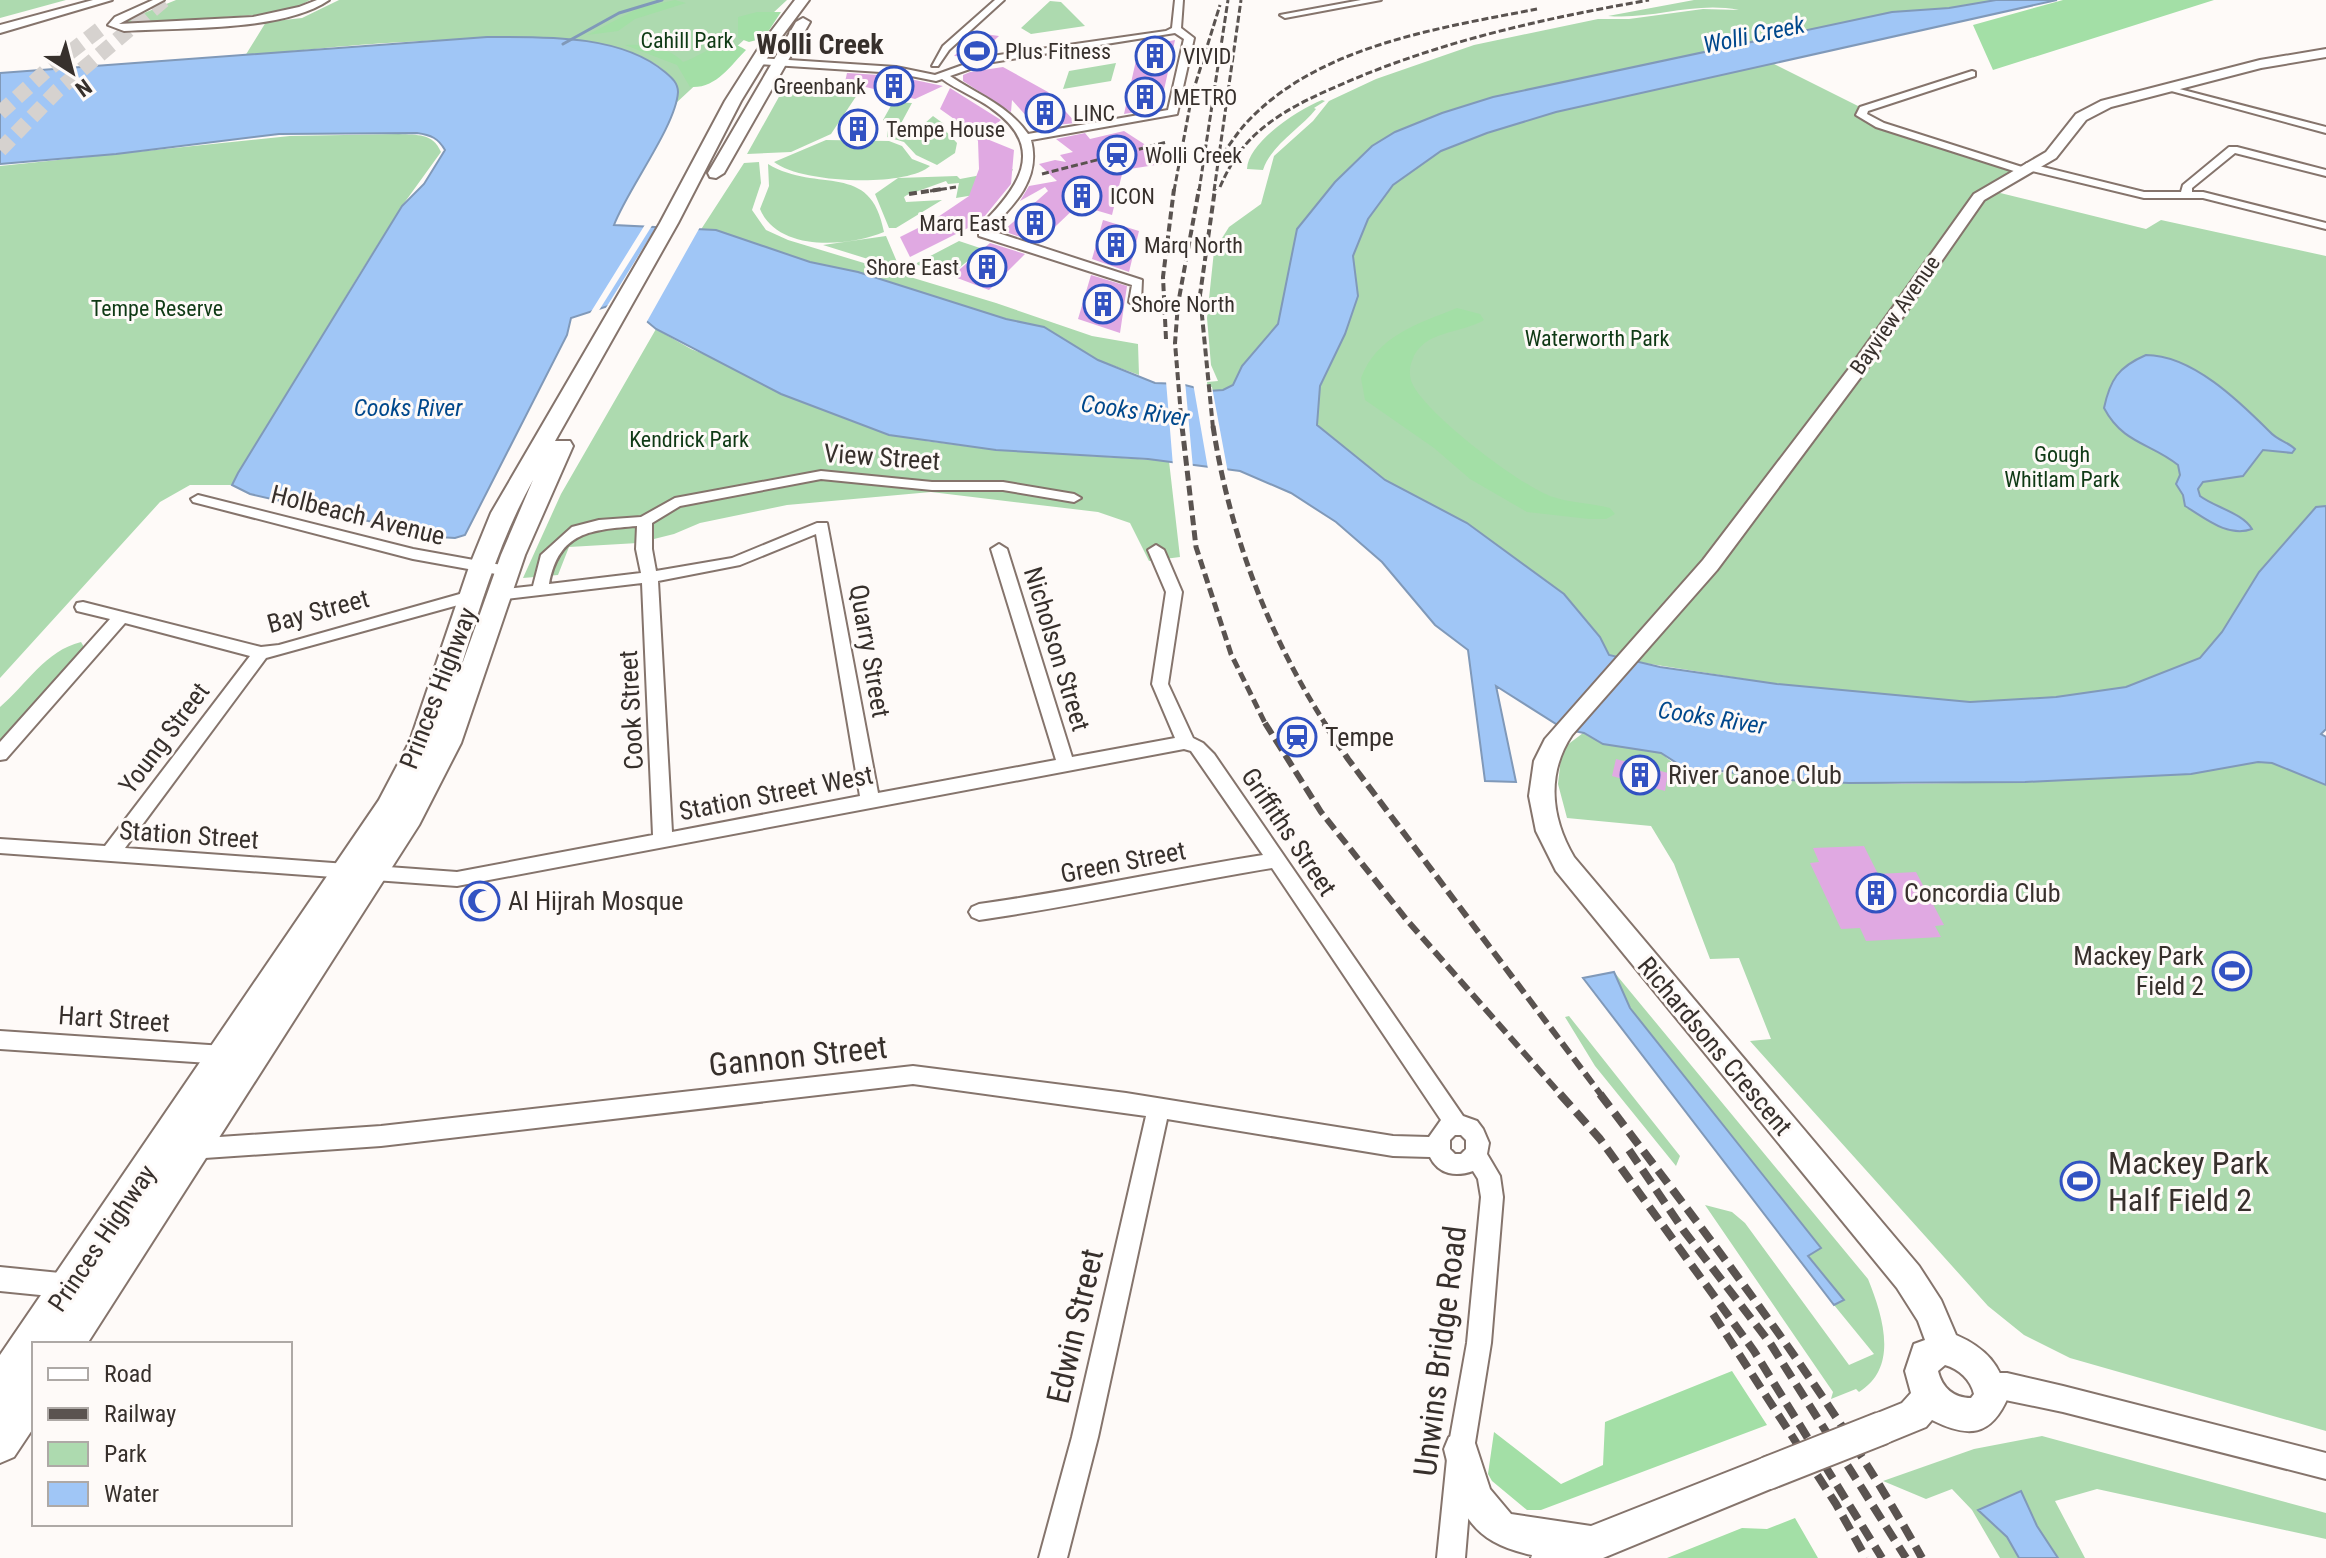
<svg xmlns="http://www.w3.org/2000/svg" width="2326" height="1558" viewBox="0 0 2326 1558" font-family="'Roboto Condensed',sans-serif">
	<rect width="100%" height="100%" fill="#fefaf8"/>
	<!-- green -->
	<path fill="#addaaf" d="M0,0H66L0,18Z
		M176,0H310L286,13L128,23L127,20Z
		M339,0H787L675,104C699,0 302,51 245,56L266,22L302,18Z
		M1694,0H1996L1949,8L1892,12L1493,97L1442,113L1297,229L1278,324L1242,366L1233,385L1223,390L1208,391L1207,382L1218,381L1211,365L1207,318L1214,251L1229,227L1261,204L1274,156L1313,121L1329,101L1376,79L1474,45L1598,19H1629L1703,9L1739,10C1693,1 1653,20 1608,16Z
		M1050,1L1061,2L1085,26L1031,34L1021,28Z
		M1116,63L1111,81L1063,89L1069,71Z
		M1772,63L1864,109L1862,115L1880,125L2023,168L1988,190L2146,229L2161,220L2326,256V506L2316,507L2259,572L2222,632L2200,658L2126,687L2056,697L1970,702L1777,684L1625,660L1608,655L1600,637L1564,594L1467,523L1385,480L1317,425L1320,387L1345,334L1358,296L1353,256L1368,219L1393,185L1441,151L1487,133L1556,112Z
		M785,86H826L859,92L831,134L791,152L747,154Z
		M1322,100L1325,101L1314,108L1316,109C1300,129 1271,145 1263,170L1247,169C1248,142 1299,109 1322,100Z
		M893,102L912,103L898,129L914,133L926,129L928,125L924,124L933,116L944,124L941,126L957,143L955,153L937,165L916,155L904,142L887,137L889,123L883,120Z
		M399,134C417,135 433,133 441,152L402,206L360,273L232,485H190L160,502L0,678V166L290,136Z
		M826,140L889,141L902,146L912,159L930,166C905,188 800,183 774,162Z
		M759,162L761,183L752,210L766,230L788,240L996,303L1092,336L1138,344L1139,375L1098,360L1044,327L1006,319L858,272L810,262L716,230L700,231L744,163Z
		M768,164C818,194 871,160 884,232C848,247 778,252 760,209L769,186Z
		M1013,169L1004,190L956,198L959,183L948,184L946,181L907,195L904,197L906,202L942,200L896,228H889L875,194L898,178L957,176L960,179Z
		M886,236L900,269L823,245Z
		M959,241L983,249L950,275L915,264Z
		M656,329L691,349L926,441L996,450L1169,461L1180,557L1149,561L1130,523L1098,512L931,492L787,505L700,523L674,534L638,543L569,547L558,575L523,578L561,494Z
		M81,642L84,647L0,741V707C27,684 45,651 81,642Z
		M1583,733L1603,744L1661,753L1673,763L1703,772L1744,773L1767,779L1902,784L2025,782L2191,774L2258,762L2272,763L2326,785V1431L2070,1358L2024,1335L1988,1306L1750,1041L1771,1039L1739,958L1710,959L1674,864L1651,826L1567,818L1558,784L1562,749Z
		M1614,972L1868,1279C1882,1314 1900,1367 1859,1392L1856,1389L1831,1399L1833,1392L1705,1205L1732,1212L1745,1223L1849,1365L1874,1354L1834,1305L1843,1299L1808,1255L1820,1248L1630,1008Z
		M1569,1016L1680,1156L1676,1166L1595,1066L1565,1017Z
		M2042,1436L2326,1513V1539L2097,1489L2055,1501L2085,1558H2058L2037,1526L2021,1491L1979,1510L2007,1537L2019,1558H2000L1972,1510L1952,1489L1926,1499L1883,1481L1974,1449Z"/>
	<!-- forest -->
	<path fill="#a3dfa6" d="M675,0L686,3L635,19L618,31L587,35L639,8Z
		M2063,0H2214L1993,70L1973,25Z
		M757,12H781L764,38L749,42L738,38V17Z
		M625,45C644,44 669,47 683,62C703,55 725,34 746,50C730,66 716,89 690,87L677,65Z
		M1457,308L1480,314L1484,320C1461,334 1422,330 1412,361C1409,368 1409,378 1413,385C1429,416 1517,483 1550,496C1569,503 1591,503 1610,508L1615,514L1606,519H1589L1527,512L1470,479L1434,448L1365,400L1361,378C1377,336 1417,324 1457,308Z
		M1732,1371L1767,1425L1541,1510H1527L1492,1481L1488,1474L1494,1432L1561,1484L1603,1465L1605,1422Z
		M1795,1518L1818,1558H1667L1742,1528L1767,1529Z"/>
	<!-- water -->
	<path fill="#a0c6f6" stroke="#8099b9" stroke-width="2" d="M1996,0H2057L1556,112L1487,133L1441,151L1393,185L1368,219L1353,256L1358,296L1345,334L1320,386L1317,425L1385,480L1467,523L1564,594L1600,637L1609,655L1660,667L1777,684L1970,702L2056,697L2126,687L2200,658L2222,632L2259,572L2316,507L2326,506V729L2321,734L2326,737V785L2272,763L2258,762L2191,774L2025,782L1849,783L1767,779L1722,771L1703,772L1686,769L1661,753L1603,744L1584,733L1564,729L1496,686L1516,782L1485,781L1468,650L1435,625L1382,562L1336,522L1291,493L1240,471L1148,459L996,450L889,435L781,394L656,329L632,309L608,306L571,318L567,335L465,535L455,538L438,537L250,494L232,485L238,473L402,206L424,184L445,150C438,138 431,135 417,133L279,134L116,154L0,164V73L487,37C544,37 620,34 665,72C672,78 678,83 678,92C676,126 627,190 614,225L716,230L810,262L858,272L1006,319L1044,327L1098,360L1155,383L1181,384L1208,391L1223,390L1233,385L1242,366L1278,324L1297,229L1335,182L1372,146L1395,132L1442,113L1493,97L1892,12L1949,8Z
		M2146,355C2192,355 2239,401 2270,432C2277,440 2288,442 2295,449L2292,453L2263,450L2243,476L2203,482L2198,489L2200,496C2214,507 2243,513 2252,529C2228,538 2205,518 2185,506L2183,495L2176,484L2180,475L2178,465C2151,443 2123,444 2104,408C2110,380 2118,367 2146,355Z
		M1614,972L1630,1008L1821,1248L1808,1256L1844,1300L1834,1305L1583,978Z
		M2021,1491L2037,1526L2058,1558H2019L2007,1537L1978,1510Z"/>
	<!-- pier -->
	<path fill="#fefaf8" d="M646,223L653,224L598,312L589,315Z
		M658,224L700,227L645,325L630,313L604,311Z
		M1166,381H1185L1193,468L1173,466Z
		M1193,383L1212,387L1228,473L1208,469Z"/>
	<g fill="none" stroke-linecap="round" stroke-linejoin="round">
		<!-- stream -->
		<path stroke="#8099b9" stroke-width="3" d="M563,44L619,13L662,0"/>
	</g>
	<!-- building -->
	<path fill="#e0a9e2" d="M978,33L999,36L977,57L954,56Z
		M1175,40L1160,108L1124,114L1139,47Z
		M1003,67L1048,92L1076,123L1036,127L1012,100L1011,112L963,81V75L970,72Z
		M847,73L896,76L943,86L915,99L845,82Z
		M950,88L1001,120L982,137L1014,150L1011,184L980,222L910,257L900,237L932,221L969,196L979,169L978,141L971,127L964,126L940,109Z
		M1124,131L1158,153L1162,164L1123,170L1112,215L1078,205L1038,243L1003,231L1048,191L1045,187L1020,201L1029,186L1057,181L1039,164L1055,160L1066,162L1060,155L1073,152L1056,139L1085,133L1090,139Z
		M1103,220L1139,231L1129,272L1092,259Z
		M990,243L1025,254L989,290L952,276Z
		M1091,275L1127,286L1120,333L1078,319Z
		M1616,759L1668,773L1665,791L1612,776Z
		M1864,846L1878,874L1916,872L1944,925L1935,926L1941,937L1866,941L1860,928L1841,929L1810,863L1819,862L1813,848Z"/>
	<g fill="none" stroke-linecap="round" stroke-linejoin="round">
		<!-- highway-tunnel -->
		<path stroke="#d6d2cf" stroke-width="15" stroke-dasharray="15 8" stroke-linecap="butt" d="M0,113L47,70L104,26
			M0,150L58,90L164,0"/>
		<!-- minor casing -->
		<g stroke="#85746c" stroke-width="4">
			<path id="minor" d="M153,0H164L119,24L253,17L299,7L317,0H329C282,32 181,27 124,31L108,25L115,17Z
				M995,0H1004L949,50L938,66H932L943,46Z
				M1175,0H1183L1181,28L1194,38L1177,114L1031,140C1041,178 1015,205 989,230L1142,280L1141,302L1135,306L1129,302L1132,285L979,236V227C1018,189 1049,148 991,108C976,97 957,90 942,79L936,81L896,73L757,64L752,61L757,58L896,67L935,75L985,57L1166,31L1172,28ZM1175,33L1184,39L1168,110L1028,134C1008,105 978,95 950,76L987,63Z
				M1361,0H1381L1285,18L1280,15Z
				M1972,71L1975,72V76L1868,111L1867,114L1884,123L2022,167L2027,163L2144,192H2181L2183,185L2229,147H2237L2326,170V176L2235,153L2192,188V192H2203L2326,223V229L2203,198H2144L2024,169L2020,173L1876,127L1856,115L1860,107Z
				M2164,85L2326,127V133L2164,89Z
				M821,471L932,482H1003L1074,494L1081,498L1074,502L1003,490H932L821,479L680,506L652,523V549L656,571L732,558L817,523H827L878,793L1056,760L991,549L999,544L1007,549L1072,757L1175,738L1152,684L1166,592L1148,550L1156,545L1164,550L1182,592L1168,684L1193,738L1203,743L1214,754L1463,1116L1477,1121L1483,1129L1489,1143L1487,1154L1500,1176L1503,1197L1491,1343L1474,1449L1465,1558H1437L1448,1449L1467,1343L1481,1197L1478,1179L1473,1171C1456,1177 1439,1175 1430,1157L1393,1156L1167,1119L1098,1437L1067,1558H1039L1072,1437L1146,1116L913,1084L381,1146L190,1159L182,1156L179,1149L182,1142L190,1139L381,1126L913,1066L1126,1093L1393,1136L1429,1137L1441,1120L1272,868C1174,884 1077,906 979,920L972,917L969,912L972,907L979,904C1074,891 1168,870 1263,855L1191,751L1184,749L457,886L0,853V839L105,846L250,656L125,623L6,759L0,760V742L110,619L77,611L75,607L77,603L83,602L261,647L279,645L474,590L482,595L480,599L266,658L125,848L457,872L653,835L642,583L498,600L490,595L498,590L533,586L541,555L572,527L599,520L641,517L675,498ZM637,526L636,549L641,573L549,584C559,531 591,530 637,526ZM816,534L860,796L672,832L658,581L740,565ZM1455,1135H1461L1466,1140V1149L1461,1154H1455L1450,1149V1140Z
				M198,495L413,549L507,566L515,571L507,576L413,559L193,502L191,499Z
				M0,1031L224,1046L232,1049L235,1055L232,1061L224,1064L0,1049Z
				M0,1267L70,1274L78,1278L82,1286L78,1294L70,1298L0,1291Z
				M1990,1373H2007L2063,1386L2326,1453V1479L2063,1412L1981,1395L1977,1386L1981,1377Z"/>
		</g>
		<!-- major casing -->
		<g stroke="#85746c" stroke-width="4">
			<path id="major" d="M93,0H112L0,33V25Z
				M2326,49V57L2261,68L2111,107L2086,120L2056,158L1984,200L1863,374L1717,570L1572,735C1546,774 1551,818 1574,857L1919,1266L1941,1300L1956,1335C1986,1348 2001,1365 2008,1397C1991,1437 1968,1438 1932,1420L1926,1427L1882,1445L1870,1440L1865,1428L1870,1416L1902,1403L1911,1393L1905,1371L1914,1344L1925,1340L1918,1321L1897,1288L1556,871L1536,831L1529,796L1534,761L1545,739L1703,560L1851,366L1974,194L2046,152L2076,114L2101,101L2260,60ZM1945,1365C1959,1369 1971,1380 1974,1394L1971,1398C1954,1398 1942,1388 1938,1371Z
				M1461,1432L1473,1437L1490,1489L1511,1514L1591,1526L1768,1456L1780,1461L1785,1473L1780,1485L1603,1558H1531L1532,1555C1466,1541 1459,1509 1444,1449L1449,1437Z"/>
		</g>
		<!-- highway casing -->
		<g stroke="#85746c" stroke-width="4">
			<path id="highway" d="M795,0H809L774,47L741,101L678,223L555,441H570L573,446L525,555L461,743L419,825L87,1344H34V1427L14,1457L0,1463V1355L379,800L410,741L469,567L491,513L660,223L725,101L760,46ZM533,480L501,555L459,673C480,607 499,541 533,480Z
				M803,18L810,22L724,173L716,178L710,177L708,173L796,22Z"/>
		</g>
		<!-- minor -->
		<use href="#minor" fill="#fff" fill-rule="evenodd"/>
		<!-- major -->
		<use href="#major" fill="#fff" fill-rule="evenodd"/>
		<!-- highway -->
		<use href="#highway" fill="#fff" fill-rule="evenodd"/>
		<!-- rail-far4 -->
		<path stroke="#5a5350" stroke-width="3" stroke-dasharray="7 3" stroke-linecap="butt" d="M1223,154C1231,143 1239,130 1249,120C1321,45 1440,28 1537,9
			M1042,174L1167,142
			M1220,187C1229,166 1241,147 1258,132C1285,108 1321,93 1354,79C1449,39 1548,18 1649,0
			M930,191L956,187
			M1174,191L1192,95L1220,5
			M1199,191L1228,0
			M1214,191L1241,0"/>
		<!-- rail-far3 -->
		<path stroke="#5a5350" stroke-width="4" stroke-dasharray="8 4" stroke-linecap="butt" d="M909,194L943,189
			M1166,339L1163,277L1174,189
			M1182,428L1175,343L1178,304L1199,189
			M1213,428L1200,295L1215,189"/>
		<!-- rail-far2 -->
		<path stroke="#5a5350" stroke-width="5" stroke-dasharray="10 5" stroke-linecap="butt" d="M1182,426L1196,547L1231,654L1266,725
			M1213,426C1229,532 1268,635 1326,725"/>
		<!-- rail-far1 -->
		<path stroke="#5a5350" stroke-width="6" stroke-dasharray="13 6" stroke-linecap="butt" d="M1265,723L1321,812L1406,919L1562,1096
			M1324,723L1348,759L1602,1096"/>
		<!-- rail -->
		<path stroke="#5a5350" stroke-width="8" stroke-dasharray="16 8" stroke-linecap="butt" d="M1560,1094L1600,1139L1754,1351L1882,1558
			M1600,1094C1713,1243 1831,1394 1922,1558
			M1629,1150L1684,1231L1770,1343L1906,1558
			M1713,1314L1836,1504L1866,1558"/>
		<!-- major-bridge casing -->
		<g stroke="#85746c" stroke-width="36" stroke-linecap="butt">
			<path id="major-bridge" d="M1768,1473L1882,1428"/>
		</g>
		<!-- major-bridge -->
		<use href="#major-bridge" stroke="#fff" stroke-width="32"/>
	</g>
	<!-- icons -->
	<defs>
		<g id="stadium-ring" transform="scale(2)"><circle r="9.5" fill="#fefaf8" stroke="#3252c2" stroke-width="1.5"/><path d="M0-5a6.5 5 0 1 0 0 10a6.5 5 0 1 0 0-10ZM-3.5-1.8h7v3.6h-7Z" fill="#3252c2"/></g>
		<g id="building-ring" transform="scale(2)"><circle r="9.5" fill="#fefaf8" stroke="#3252c2" stroke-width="1.5"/><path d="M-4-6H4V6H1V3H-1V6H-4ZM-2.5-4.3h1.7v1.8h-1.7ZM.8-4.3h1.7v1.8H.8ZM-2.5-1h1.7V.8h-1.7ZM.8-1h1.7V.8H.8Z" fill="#3252c2"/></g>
		<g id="station-ring" transform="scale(2)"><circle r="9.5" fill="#fefaf8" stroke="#3252c2" stroke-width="1.5"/><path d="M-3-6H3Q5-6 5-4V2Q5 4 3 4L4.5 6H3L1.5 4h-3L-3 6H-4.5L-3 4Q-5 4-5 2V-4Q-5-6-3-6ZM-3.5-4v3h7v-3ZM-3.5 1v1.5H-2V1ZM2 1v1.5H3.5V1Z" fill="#3252c2"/></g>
		<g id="mosque-ring" transform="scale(2)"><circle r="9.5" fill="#fefaf8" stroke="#3252c2" stroke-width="1.5"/><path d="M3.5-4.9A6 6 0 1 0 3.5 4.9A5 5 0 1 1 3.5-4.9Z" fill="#3252c2"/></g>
	</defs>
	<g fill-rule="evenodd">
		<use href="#stadium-ring" x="977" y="51"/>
		<use href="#building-ring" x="1155" y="56"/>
		<use href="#building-ring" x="894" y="86"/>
		<use href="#building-ring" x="1145" y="97"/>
		<use href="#building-ring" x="1045" y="113"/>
		<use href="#building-ring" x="858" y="129"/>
		<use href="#station-ring" x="1117" y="155"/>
		<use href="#building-ring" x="1082" y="196"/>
		<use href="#building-ring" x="1035" y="223"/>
		<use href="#building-ring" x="1116" y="245"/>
		<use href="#building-ring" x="987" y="267"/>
		<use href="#building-ring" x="1103" y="304"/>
		<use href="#station-ring" x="1297" y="737"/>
		<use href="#building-ring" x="1640" y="775"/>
		<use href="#building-ring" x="1876" y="893"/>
		<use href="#mosque-ring" x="480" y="901"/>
		<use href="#stadium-ring" x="2232" y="971"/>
		<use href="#stadium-ring" x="2080" y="1181"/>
	</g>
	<g text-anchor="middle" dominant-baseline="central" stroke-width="6" stroke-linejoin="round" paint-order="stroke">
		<!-- far-park labels -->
		<g font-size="22" fill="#0f3a15" stroke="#fefaf8">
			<text x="687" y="40">Cahill Park</text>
			<text x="157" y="308">Tempe Reserve</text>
			<text x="1597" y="338">Waterworth Park</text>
			<text x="689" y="439">Kendrick Park</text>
			<text x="2062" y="454">Gough<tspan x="2062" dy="25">Whitlam Park</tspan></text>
		</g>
		<!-- far-poi labels -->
		<g font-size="22" fill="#37302c" stroke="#fefaf8" text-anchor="start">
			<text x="1005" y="51">Plus Fitness</text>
			<text x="1183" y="56">VIVID</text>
			<text x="866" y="86" text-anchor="end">Greenbank</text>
			<text x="1173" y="97">METRO</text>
			<text x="1073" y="113">LINC</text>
			<text x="886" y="129">Tempe House</text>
			<text x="1145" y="155">Wolli Creek</text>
			<text x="1110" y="196">ICON</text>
			<text x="1007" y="223" text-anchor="end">Marq East</text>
			<text x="1144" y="245">Marq North</text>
			<text x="959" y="267" text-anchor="end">Shore East</text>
			<text x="1131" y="304">Shore North</text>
		</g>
		<!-- far-street labels -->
		<g font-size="22" fill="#37302c" stroke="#fefaf8">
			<text transform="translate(1895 315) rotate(-55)">Bayview Avenue</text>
		</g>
		<!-- far-water labels -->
		<g font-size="24" font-style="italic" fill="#00488c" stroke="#fefaf8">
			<text transform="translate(1754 35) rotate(-12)">Wolli Creek</text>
			<text x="408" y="408">Cooks River</text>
			<text transform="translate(1135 411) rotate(8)">Cooks River</text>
			<text transform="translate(1712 718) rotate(9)">Cooks River</text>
		</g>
		<!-- street labels -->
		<g font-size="26" fill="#37302c" stroke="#fefaf8">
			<text transform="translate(882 457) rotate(4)">View Street</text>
			<text transform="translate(358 515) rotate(14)">Holbeach Avenue</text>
			<text transform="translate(318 611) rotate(-15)">Bay Street</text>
			<text transform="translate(1057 649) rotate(73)">Nicholson Street</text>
			<text transform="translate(870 651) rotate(80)">Quarry Street</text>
			<text transform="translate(438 688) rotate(-69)">Princes Highway</text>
			<text transform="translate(631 710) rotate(-93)">Cook Street</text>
			<text transform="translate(164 738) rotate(-53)">Young Street</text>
			<text transform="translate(776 793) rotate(-11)">Station Street West</text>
			<text transform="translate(1289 832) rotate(56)">Griffiths Street</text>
			<text transform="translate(189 835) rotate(4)">Station Street</text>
			<text transform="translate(1123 862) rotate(-11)">Green Street</text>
			<text transform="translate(114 1019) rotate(4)">Hart Street</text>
			<text transform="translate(1715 1046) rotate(50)">Richardsons Crescent</text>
			<text transform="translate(102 1238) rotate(-56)">Princes Highway</text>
		</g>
		<!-- poi labels -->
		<g font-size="26" fill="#37302c" stroke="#fefaf8" text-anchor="start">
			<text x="1325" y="737">Tempe</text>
			<text x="1668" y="775">River Canoe Club</text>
			<text x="1904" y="893">Concordia Club</text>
			<text x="508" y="901">Al Hijrah Mosque</text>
			<text x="2204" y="956" text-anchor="end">Mackey Park<tspan x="2204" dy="30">Field 2</tspan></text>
		</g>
		<!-- far-district labels -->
		<g font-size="28" font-weight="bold" fill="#37302c" stroke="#fefaf8">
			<text x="820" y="44">Wolli Creek</text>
		</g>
		<!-- near-street labels -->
		<g font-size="32" fill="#37302c" stroke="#fefaf8">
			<text transform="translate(798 1056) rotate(-6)">Gannon Street</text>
			<text transform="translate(1075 1326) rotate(-77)">Edwin Street</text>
			<text transform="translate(1440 1351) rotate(-83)">Unwins Bridge Road</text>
		</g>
		<!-- near-poi labels -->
		<g font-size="32" fill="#37302c" stroke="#fefaf8" text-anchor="start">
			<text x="2108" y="1163">Mackey Park<tspan x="2108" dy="37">Half Field 2</tspan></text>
		</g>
	</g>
	<!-- legend -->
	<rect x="32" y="1342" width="260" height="184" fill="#fefaf8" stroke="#aea9a6" stroke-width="2"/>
	<rect x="48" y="1368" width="40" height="12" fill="#ffffff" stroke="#aea9a6" stroke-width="2"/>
	<text x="104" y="1382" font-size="24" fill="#37302c">Road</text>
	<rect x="48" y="1408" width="40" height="12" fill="#5a5350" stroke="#aea9a6" stroke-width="2"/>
	<text x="104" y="1422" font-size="24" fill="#37302c">Railway</text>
	<rect x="48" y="1442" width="40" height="24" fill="#addaaf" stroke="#aea9a6" stroke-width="2"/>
	<text x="104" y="1462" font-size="24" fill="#37302c">Park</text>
	<rect x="48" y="1482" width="40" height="24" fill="#a0c6f6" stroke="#aea9a6" stroke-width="2"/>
	<text x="104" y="1502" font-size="24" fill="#37302c">Water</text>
	<!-- north arrow -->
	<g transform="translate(72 72) rotate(144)" stroke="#fefaf8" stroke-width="6" paint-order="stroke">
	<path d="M0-6L14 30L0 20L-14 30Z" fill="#37302c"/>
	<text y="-12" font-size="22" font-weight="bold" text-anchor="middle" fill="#37302c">N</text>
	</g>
</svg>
